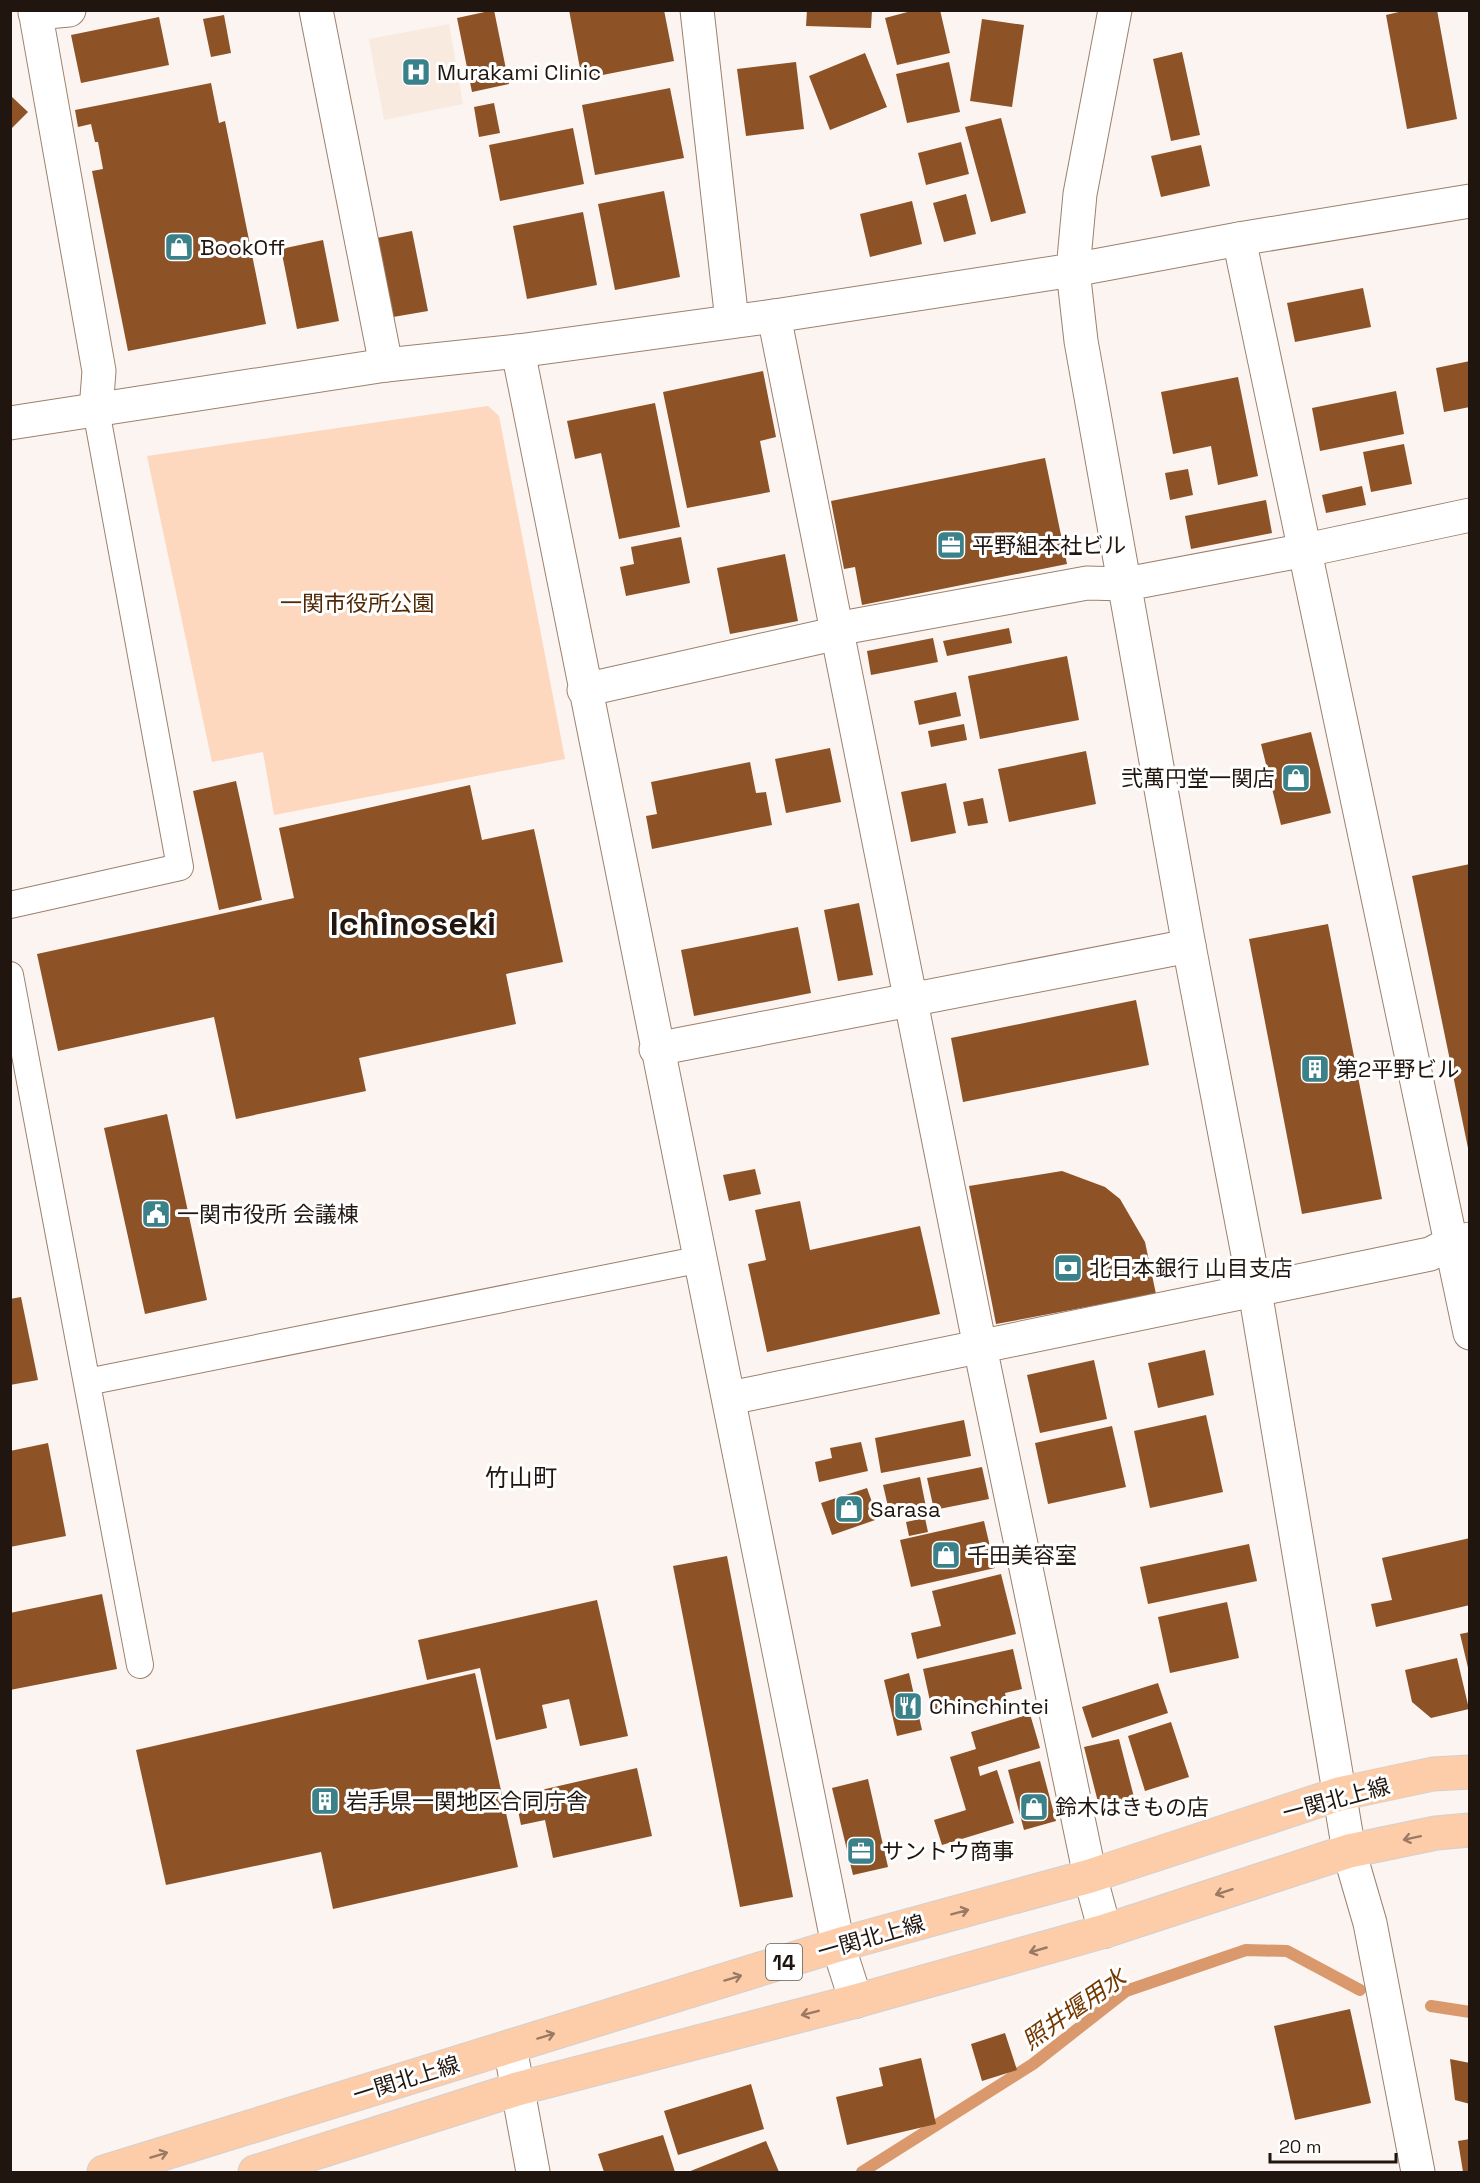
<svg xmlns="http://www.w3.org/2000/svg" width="1480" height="2183" viewBox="0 0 1480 2183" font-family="'Space Grotesk','Noto Sans JP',sans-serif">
	<rect width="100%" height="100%" fill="#fbf4f0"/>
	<!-- built -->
	<path fill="#f9eadf" d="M449,24L463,104L384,120L369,39Z"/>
	<!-- green -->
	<path fill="#fdd7be" d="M488,406L499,416L565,759L274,815L263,752L212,762L147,456Z"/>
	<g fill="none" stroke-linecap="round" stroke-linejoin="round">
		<!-- stream -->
		<path stroke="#d9996c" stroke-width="12" d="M1431,2006L1470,2012
			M862,2172L1033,2064L1126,1991L1246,1950L1287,1951L1360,1990"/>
	</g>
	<!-- building -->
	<path fill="#8d5225" d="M494,10L509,84L472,92L457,18Z
		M569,10H664L674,61L582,79Z
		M807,10H872L871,28L806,26Z
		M915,10H940L950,53L897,65L885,18Z
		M1407,10H1437L1457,119L1407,129L1386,15Z
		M224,15L231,53L211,57L203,19Z
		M159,17L169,65L81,83L71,35Z
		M982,19L1024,25L1012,107L970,101Z
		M1182,52L1200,135L1171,141L1153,59Z
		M865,53L887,107L830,130L809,76Z
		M796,62L804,129L746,136L737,69Z
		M949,62L960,112L907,123L896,74Z
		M211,83L219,123L225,121L266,324L128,351L92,171L103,169L98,142H95L91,124L78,127L75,110Z
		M670,88L684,158L595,175L582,105Z
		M10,95L28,112L10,130Z
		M494,103L500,133L479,137L474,107Z
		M1001,118L1026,213L991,222L965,127Z
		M573,128L584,184L500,201L489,145Z
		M961,142L969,174L926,185L918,153Z
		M1201,145L1210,186L1161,197L1151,156Z
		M664,191L680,277L615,290L598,204Z
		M966,194L976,234L944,242L933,203Z
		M912,201L922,244L870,257L860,214Z
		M583,212L597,285L527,299L513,226Z
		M412,231L428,311L393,317L377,238Z
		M323,240L339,321L297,329L281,249Z
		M1363,288L1371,327L1295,342L1287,303Z
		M1470,361V407L1444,412L1436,368Z
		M763,371L776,437L760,441L770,492L687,508L663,392Z
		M1238,377L1258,476L1218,485L1211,446L1173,454L1161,392Z
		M1396,391L1404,434L1320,451L1312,408Z
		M655,403L680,527L619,539L601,453L575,459L567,421Z
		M1404,444L1412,484L1371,492L1363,452Z
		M1045,458L1067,564L862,605L855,567L844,569L831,501Z
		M1188,469L1193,495L1170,500L1165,473Z
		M1362,486L1366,505L1326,513L1322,495Z
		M1266,500L1272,533L1191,549L1185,516Z
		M681,537L690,583L626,596L620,567L634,564L631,547Z
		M785,554L798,621L730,634L717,568Z
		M1009,628L1012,643L947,656L943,641Z
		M933,638L938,662L871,675L867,651Z
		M1067,656L1079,720L980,739L968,676Z
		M956,692L961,716L919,725L914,701Z
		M964,724L967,740L931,747L928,731Z
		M1311,732L1331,813L1281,825L1261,744Z
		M830,748L841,802L786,813L775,759Z
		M1086,751L1096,804L1009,822L998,769Z
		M750,762L756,793L766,792L772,825L652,849L646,816L657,814L651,782Z
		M236,781L262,900L219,910L193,791Z
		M946,783L956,833L911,842L901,792Z
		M470,785L482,840L534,829L563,962L506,974L516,1024L359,1058L366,1091L236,1119L214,1017L58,1051L37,954L294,898L279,828Z
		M983,798L988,823L968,826L963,802Z
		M1470,864V1148H1468L1412,876Z
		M859,903L873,975L838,981L824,910Z
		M1328,924L1382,1199L1302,1214L1249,939Z
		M798,927L811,993L694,1016L681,950Z
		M1136,1000L1149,1065L963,1102L951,1038Z
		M167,1114L207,1300L145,1314L104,1128Z
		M755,1169L761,1194L729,1201L723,1175Z
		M1062,1171L1105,1187L1120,1199L1145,1242L1156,1294L996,1324L969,1186Z
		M800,1201L810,1250L920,1226L940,1314L767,1352L748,1264L766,1260L755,1210Z
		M21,1297L38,1380L10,1385V1299Z
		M1205,1350L1214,1395L1158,1408L1148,1363Z
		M1094,1360L1107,1419L1040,1433L1027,1375Z
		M1206,1415L1223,1492L1150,1508L1134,1431Z
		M964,1420L971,1456L881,1473L875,1438Z
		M1112,1426L1126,1487L1048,1504L1035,1443Z
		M861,1442L868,1471L819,1482L815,1462L832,1458L830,1448Z
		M48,1443L66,1536L10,1547V1451Z
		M982,1467L989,1499L934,1510L927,1478Z
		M920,1477L926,1507L890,1515L883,1485Z
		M867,1488L878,1519L832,1535L821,1503Z
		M925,1518L928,1532L909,1536L906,1522Z
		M984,1521L995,1568L911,1587L900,1540Z
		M1470,1538V1605L1376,1627L1371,1604L1392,1600L1382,1558Z
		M1249,1544L1257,1581L1148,1604L1140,1567Z
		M727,1556L793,1897L740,1907L673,1566Z
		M1001,1574L1016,1634L917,1659L911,1633L941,1626L932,1591Z
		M102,1594L117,1669L10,1690V1613Z
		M597,1600L628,1736L580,1746L569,1699L542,1705L547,1728L496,1740L480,1668L427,1680L418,1640Z
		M1227,1602L1239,1658L1170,1673L1158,1617Z
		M1470,1632V1672H1469L1460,1634Z
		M1013,1649L1022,1689L1005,1693L1008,1707L973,1715L970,1700L932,1710L923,1669Z
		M1457,1658L1469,1709L1431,1718L1412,1702L1405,1670Z
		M475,1673L518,1867L333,1909L321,1852L166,1885L136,1750Z
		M909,1673L922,1730L897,1736L884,1680Z
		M1158,1683L1168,1713L1092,1738L1082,1707Z
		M1030,1714L1040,1748L978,1767L980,1776L997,1770L1014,1823L942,1845L934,1820L966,1810L950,1757L976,1749L971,1732Z
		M1171,1722L1189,1777L1145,1791L1128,1736Z
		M1119,1739L1135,1801L1100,1810L1084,1747Z
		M1040,1761L1056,1821L1024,1830L1008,1770Z
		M637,1768L652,1836L553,1858L545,1820L521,1825L515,1796Z
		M868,1779L888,1867L853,1875L832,1788Z
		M1350,2009L1371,2103L1295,2120L1274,2026Z
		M1005,2033L1017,2070L982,2081L971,2044Z
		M921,2058L936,2124L847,2145L836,2097L883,2086L879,2068Z
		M1450,2059L1470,2063V2104L1455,2100Z
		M751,2084L764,2129L678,2155L664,2111Z
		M663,2135L675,2172H604L598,2154Z
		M1470,2139V2172H1463L1458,2141Z
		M766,2141L779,2172H688Z"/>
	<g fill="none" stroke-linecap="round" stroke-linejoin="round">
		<!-- lane casing -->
		<g stroke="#9d806d" stroke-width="28">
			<path id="lane" d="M10,905L180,867L96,410
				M10,975L140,1665
				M87,1382L702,1259"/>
		</g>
		<!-- street casing -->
		<g stroke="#9d806d" stroke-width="35">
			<path id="street" d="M35,10L99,371L96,410
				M316,10L386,365
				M697,10L732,321
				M35,13L69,10
				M1239,239L1470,1333
				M774,316L980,1347L1090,1876L1105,1931
				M518,351L838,1945L856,2001
				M584,690L825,636L836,629L1087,583L1126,584
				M656,1049L1189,946
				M730,1398L1430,1254L1451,1243L1470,1239
				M510,2047L533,2172"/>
		</g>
		<!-- secondary casing -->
		<g stroke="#9d806d" stroke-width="35">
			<path id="secondary" d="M1115,10L1080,194L1073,270L1081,341L1189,946L1255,1291L1349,1851L1370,1923L1418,2172
				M10,423L386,365L518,351L774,316L1073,270L1239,239L1470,201
				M1126,584L1306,550L1470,515"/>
		</g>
		<!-- primary casing -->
		<g stroke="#d3d0cf" stroke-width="35">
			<path id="primary" d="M104,2172L838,1945L1090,1876L1339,1794L1433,1774L1470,1772
				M255,2172L517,2089L856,2001L1105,1931L1349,1851L1436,1833L1470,1830"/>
		</g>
		<!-- lane -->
		<use href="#lane" stroke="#fff" stroke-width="26"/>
		<!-- street -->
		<use href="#street" stroke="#fff" stroke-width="33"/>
		<!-- secondary -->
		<use href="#secondary" stroke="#fff" stroke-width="33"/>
		<!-- primary -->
		<use href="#primary" stroke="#fdcca9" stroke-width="33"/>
	</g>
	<!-- one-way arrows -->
	<defs><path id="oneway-shaft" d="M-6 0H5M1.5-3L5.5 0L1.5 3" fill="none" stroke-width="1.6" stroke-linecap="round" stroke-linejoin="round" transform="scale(1.5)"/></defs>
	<g stroke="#9a7a64">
		<use href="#oneway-shaft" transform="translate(1412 1838) rotate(168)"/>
		<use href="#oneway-shaft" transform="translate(1224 1892) rotate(162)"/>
		<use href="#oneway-shaft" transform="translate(960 1912) rotate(-15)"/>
		<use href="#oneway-shaft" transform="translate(1038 1950) rotate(164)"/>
		<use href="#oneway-shaft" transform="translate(733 1978) rotate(-17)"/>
		<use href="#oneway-shaft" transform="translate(810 2013) rotate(166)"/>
		<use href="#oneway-shaft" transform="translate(546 2036) rotate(-17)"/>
		<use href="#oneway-shaft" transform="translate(159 2155) rotate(-17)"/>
	</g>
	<!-- icons -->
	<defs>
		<g id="hospital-square" transform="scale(1.5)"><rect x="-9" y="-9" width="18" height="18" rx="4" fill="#3a818a" stroke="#fff"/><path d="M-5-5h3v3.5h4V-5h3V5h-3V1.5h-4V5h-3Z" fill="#fff"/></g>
		<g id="shop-square" transform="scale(1.5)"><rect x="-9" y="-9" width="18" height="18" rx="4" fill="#3a818a" stroke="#fff"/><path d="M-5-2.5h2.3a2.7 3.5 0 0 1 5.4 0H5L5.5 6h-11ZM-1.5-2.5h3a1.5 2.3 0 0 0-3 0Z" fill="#fff"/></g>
		<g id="office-square" transform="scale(1.5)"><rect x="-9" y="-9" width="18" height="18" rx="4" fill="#3a818a" stroke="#fff"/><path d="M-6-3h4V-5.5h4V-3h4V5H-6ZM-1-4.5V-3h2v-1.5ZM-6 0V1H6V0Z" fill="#fff"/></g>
		<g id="building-square" transform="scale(1.5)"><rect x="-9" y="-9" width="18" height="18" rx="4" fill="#3a818a" stroke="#fff"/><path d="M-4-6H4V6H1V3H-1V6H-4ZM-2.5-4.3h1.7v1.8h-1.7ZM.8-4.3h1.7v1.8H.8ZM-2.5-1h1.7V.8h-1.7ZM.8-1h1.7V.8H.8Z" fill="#fff"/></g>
		<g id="civic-square" transform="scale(1.5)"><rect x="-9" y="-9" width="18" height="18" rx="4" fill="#3a818a" stroke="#fff"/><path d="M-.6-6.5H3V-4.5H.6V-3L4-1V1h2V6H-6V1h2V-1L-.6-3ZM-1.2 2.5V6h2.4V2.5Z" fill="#fff"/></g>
		<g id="bank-square" transform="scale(1.5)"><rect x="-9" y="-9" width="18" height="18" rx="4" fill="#3a818a" stroke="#fff"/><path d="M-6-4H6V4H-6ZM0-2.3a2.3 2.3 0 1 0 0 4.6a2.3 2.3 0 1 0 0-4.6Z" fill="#fff"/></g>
		<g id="restaurant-square" transform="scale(1.5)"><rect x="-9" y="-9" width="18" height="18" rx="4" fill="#3a818a" stroke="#fff"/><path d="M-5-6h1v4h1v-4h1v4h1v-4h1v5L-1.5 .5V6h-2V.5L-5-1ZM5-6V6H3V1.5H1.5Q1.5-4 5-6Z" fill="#fff"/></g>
	</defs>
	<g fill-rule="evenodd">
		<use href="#hospital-square" x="416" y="72"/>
		<use href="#shop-square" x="179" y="247"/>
		<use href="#office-square" x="951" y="545"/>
		<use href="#shop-square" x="1296" y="778"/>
		<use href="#building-square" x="1315" y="1069"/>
		<use href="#civic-square" x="156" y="1214"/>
		<use href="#bank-square" x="1068" y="1268"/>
		<use href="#shop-square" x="849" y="1509"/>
		<use href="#shop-square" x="946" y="1555"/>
		<use href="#restaurant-square" x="908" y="1706"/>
		<use href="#building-square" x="325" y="1801"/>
		<use href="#shop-square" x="1034" y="1807"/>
		<use href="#office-square" x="861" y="1851"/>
	</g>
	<g text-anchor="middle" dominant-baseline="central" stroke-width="6" stroke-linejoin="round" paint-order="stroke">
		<!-- shield labels -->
		<rect fill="#fff" stroke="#645c57" stroke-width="1.5" x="766" y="1944" width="36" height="36" rx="4.5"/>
		<g font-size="21" font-weight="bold" fill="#21160f">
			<text x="784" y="1962">14</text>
		</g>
		<!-- poi labels -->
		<g font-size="22" fill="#21160f" stroke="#fff" text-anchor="start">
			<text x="437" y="72">Murakami Clinic</text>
			<text x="200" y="247">BookOff</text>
			<text x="972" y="545">平野組本社ビル</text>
			<text x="1275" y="778" text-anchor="end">弐萬円堂一関店</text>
			<text x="1336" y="1069">第2平野ビル</text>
			<text x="177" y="1214">一関市役所 会議棟</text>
			<text x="1089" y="1268">北日本銀行 山目支店</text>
			<text x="870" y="1509">Sarasa</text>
			<text x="967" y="1555">千田美容室</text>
			<text x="929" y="1706">Chinchintei</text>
			<text x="346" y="1801">岩手県一関地区合同庁舎</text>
			<text x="1055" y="1807">鈴木はきもの店</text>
			<text x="882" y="1851">サントウ商事</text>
		</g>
		<!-- park labels -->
		<g font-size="22" fill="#512803" stroke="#fff">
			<text x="357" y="603">一関市役所公園</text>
		</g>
		<!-- street labels -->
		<g font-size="22" fill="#21160f" stroke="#fff">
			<text transform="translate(1336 1799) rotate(-15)">一関北上線</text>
			<text transform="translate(871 1937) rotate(-16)">一関北上線</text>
			<text transform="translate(406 2079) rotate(-17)">一関北上線</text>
		</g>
		<!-- neighbourhood labels -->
		<g font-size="24" fill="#21160f" stroke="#fff">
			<text x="521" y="1477">竹山町</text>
		</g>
		<!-- water labels -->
		<g font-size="24" font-style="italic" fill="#733800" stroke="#fff">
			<text transform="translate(1074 2009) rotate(-35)">照井堰用水</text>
		</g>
		<!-- town labels -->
		<g font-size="34" font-weight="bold" fill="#21160f" stroke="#fff">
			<text x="413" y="923">Ichinoseki</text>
		</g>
	</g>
	<!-- border -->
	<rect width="1480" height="2183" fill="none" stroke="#21160f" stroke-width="24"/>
	<!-- scale -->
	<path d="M1270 2153v9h126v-9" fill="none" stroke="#21160f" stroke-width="3"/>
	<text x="1279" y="2153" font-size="18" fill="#21160f" stroke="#ffffff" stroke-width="4.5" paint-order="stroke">20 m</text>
</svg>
